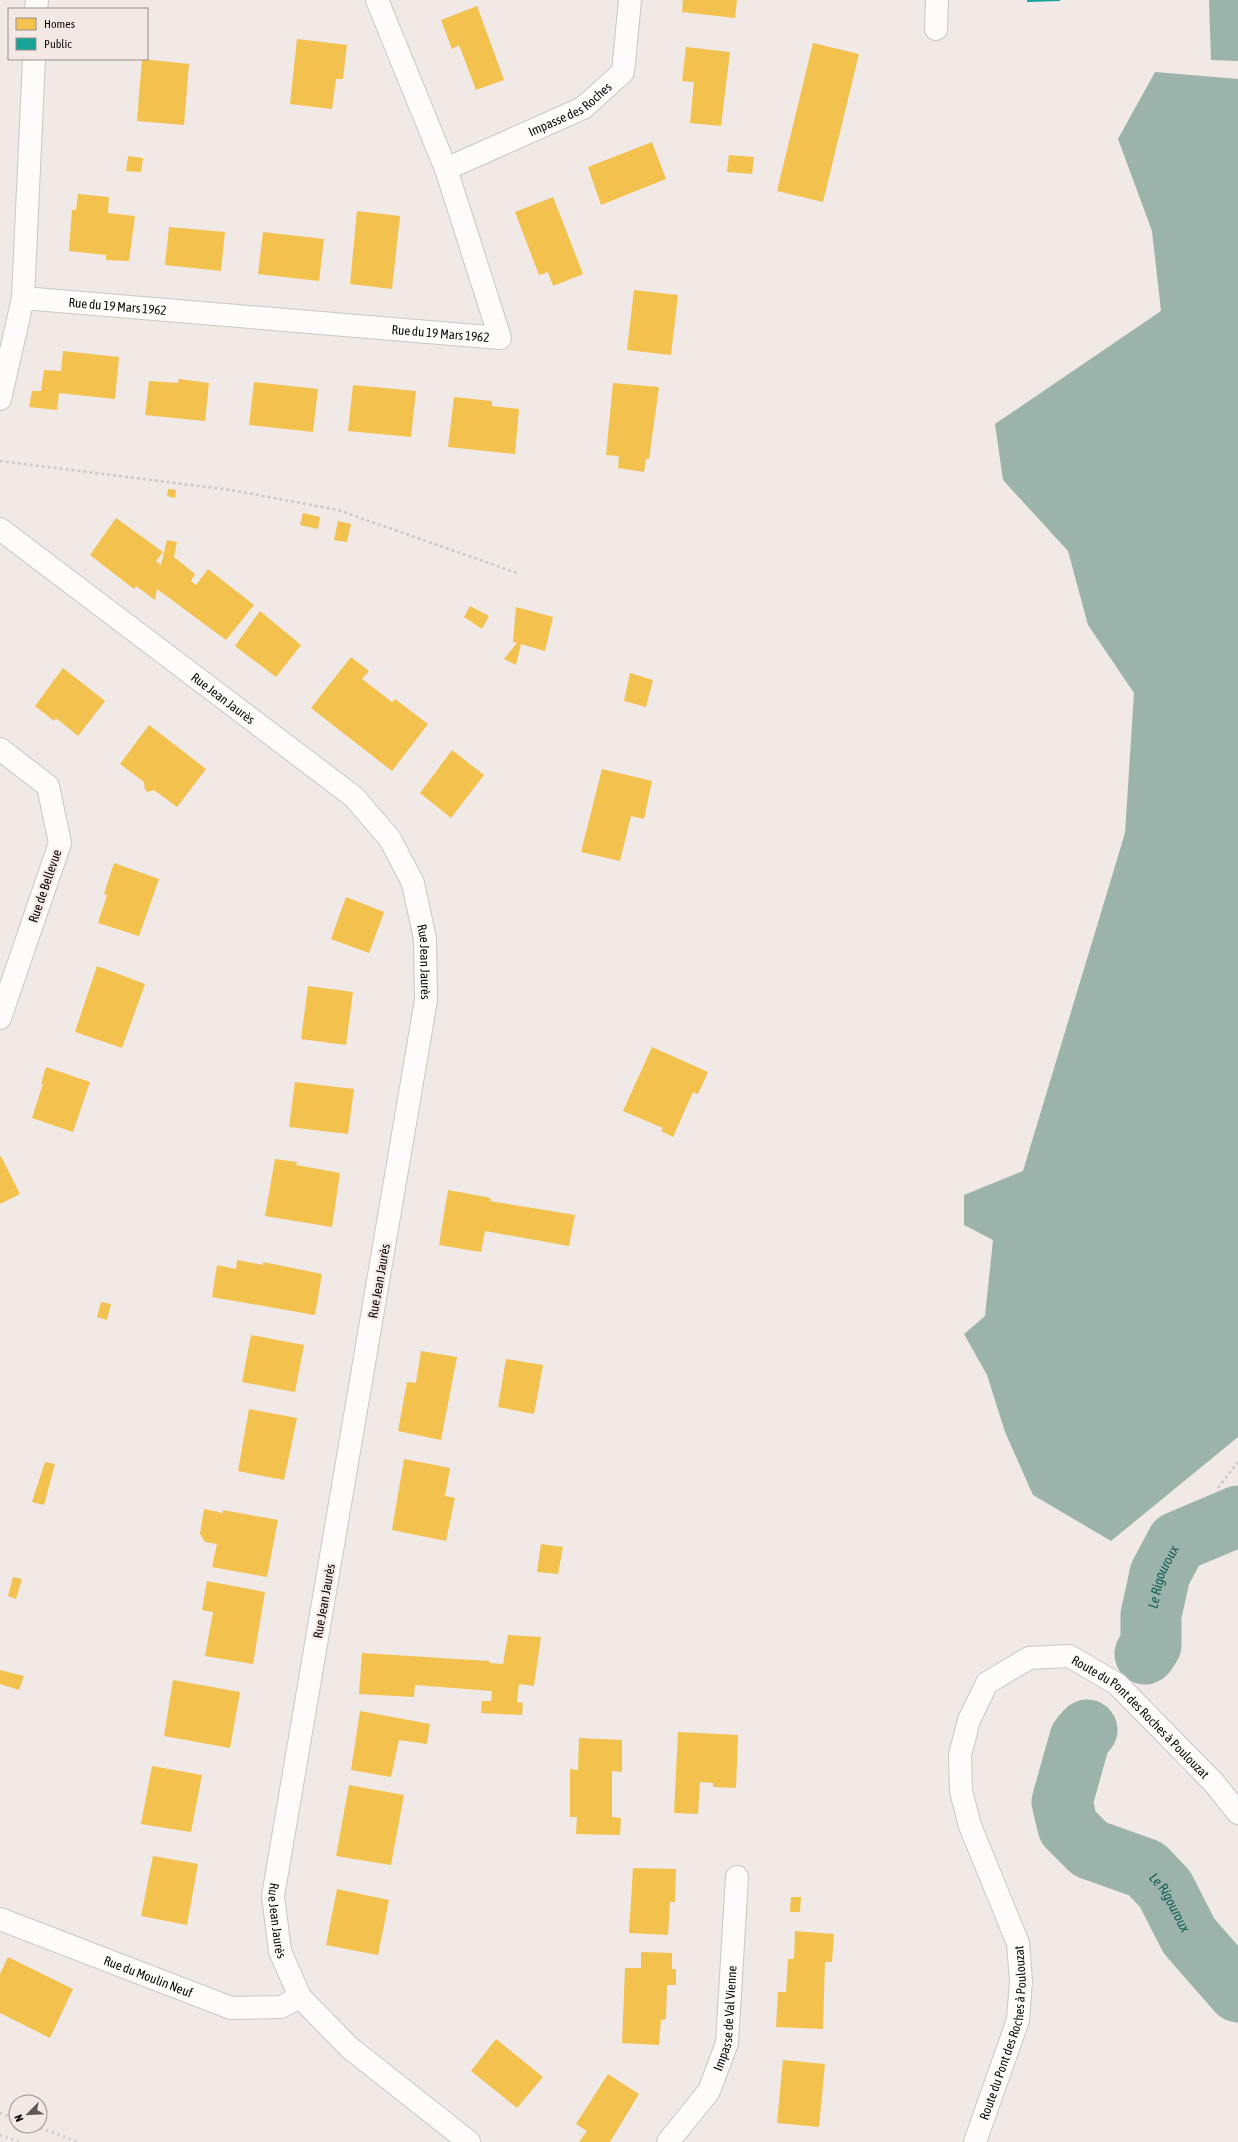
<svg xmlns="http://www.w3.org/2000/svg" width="1238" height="2142" viewBox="0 0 1238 2142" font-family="'Asap Condensed',sans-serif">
	<rect width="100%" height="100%" fill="#f0e9e6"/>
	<!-- water -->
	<path fill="#9bb3ab" d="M1209,0H1238V61L1211,60Z
		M1155,72L1238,79V1437L1111,1541L1033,1495L1005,1432L987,1375L964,1334L985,1316L993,1240L964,1225V1195L1023,1171L1125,833L1134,693L1088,625L1068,551L1003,480L995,424L1161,311L1152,231L1118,139Z"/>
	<!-- homes -->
	<path fill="#f2c14e" d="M683,0H737L735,18L682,12Z
		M477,6L504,80L476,90L459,45L452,49L441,20Z
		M297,39L347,45L343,79H336L332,109L290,104Z
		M813,43L859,54L823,202L777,191Z
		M686,47L730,52L721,126L690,123L694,82L682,81Z
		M142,59L189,64L184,125L137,121Z
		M652,142L666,179L601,205L588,167Z
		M729,155L754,157L752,174L727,172Z
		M128,156L143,158L141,172L126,171Z
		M78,194L109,197L108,213L135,216L129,261L106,260V255L69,251L72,210H76Z
		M553,197L583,274L553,286L548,272L539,275L515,212Z
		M357,211L400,216L392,289L350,284Z
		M169,227L225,232L221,271L165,265Z
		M263,232L324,239L319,281L258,274Z
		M634,290L678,295L671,355L627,350Z
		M63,351L119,357L115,399L59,393L57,410L29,407L32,391H41L44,370L61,371Z
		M179,379L209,383L205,421L145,415L149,381L178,383Z
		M254,382L318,389L313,432L249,425Z
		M613,383L659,387L649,459H646L644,472L618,468L619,456L606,455Z
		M353,385L416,391L411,437L348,431Z
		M454,397L492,401V406L519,409L515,454L448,447Z
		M168,489L176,490L175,498L167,496Z
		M303,513L320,517L318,529L300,525Z
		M116,518L163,552L156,561L161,565L167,540L177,542L174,557L195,574L191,581L196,585L208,569L254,605L226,640L157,589L155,600L136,586L134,589L90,555Z
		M338,521L351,524L347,542L334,540Z
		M470,606L489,616L482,629L464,617Z
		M516,607L553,617L545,651L521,644L516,665L504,659L517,643L513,642Z
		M260,611L301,645L276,677L235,646Z
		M351,657L369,671L362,679L392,702L395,699L428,724L392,771L311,708Z
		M63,668L105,701L78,736L56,718L54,721L35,706Z
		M630,673L653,680L646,707L624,701Z
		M149,725L206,769L177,807L154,790L148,792L145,790L144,782L120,764Z
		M452,750L484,775L451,818L420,793Z
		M602,769L652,781L644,819L631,816L620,861L581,852Z
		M114,863L159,879L139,936L98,923L107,895L104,894Z
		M346,897L384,912L369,953L331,939Z
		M97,966L145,984L122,1048L75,1032Z
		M308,986L353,992L346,1045L301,1039Z
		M652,1047L708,1072L698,1094L693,1092L673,1137L661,1131L663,1128L623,1111Z
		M46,1067L90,1082L73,1132L32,1118L43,1084H41Z
		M295,1082L354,1089L348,1134L289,1127Z
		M1,1156L20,1194L0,1204V1157Z
		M275,1159L297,1162L296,1165L340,1173L332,1227L265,1216Z
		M448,1190L491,1198L490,1201L575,1215L569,1246L485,1231L481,1252L439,1245Z
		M237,1260L263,1265V1262L322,1274L315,1315L212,1297L217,1265L236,1269Z
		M101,1302L111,1304L107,1320L97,1317Z
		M251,1335L304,1345L295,1392L242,1382Z
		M421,1351L457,1357L441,1440L398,1431L407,1382L416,1383Z
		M506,1359L543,1365L534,1414L498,1407Z
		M249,1409L297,1418L284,1480L238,1471Z
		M404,1459L450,1468L445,1496L455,1498L446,1541L392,1530Z
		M45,1462L55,1464L44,1505L32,1502Z
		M204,1509L223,1513V1510L278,1520L267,1577L212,1567L217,1544L205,1542L200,1534Z
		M541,1544L563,1547L558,1574L537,1572Z
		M13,1577L22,1579L16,1599L8,1596Z
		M207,1581L265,1592L253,1664L205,1656L213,1612L202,1610Z
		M508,1635L541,1637L534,1686L519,1684L517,1702L523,1703L522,1715L481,1713L482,1701H491L492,1691L415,1685L414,1697L359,1694L362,1653L489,1661L490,1663L503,1664Z
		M0,1670L24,1676L19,1690L0,1684Z
		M173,1680L240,1692L230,1748L164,1736Z
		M360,1711L430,1724L427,1744L399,1740L391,1777L351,1770Z
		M678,1732L738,1735L736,1788L713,1787V1783L700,1782L698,1814L674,1813Z
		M579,1738L622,1740V1772L612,1771V1817L621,1818L620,1835L576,1834L577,1817H570V1769L578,1770Z
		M152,1766L202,1775L191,1832L141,1824Z
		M349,1785L404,1795L391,1865L336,1856Z
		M153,1856L198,1864L187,1925L141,1916Z
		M633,1868L676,1869L675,1902H670L668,1935L629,1933Z
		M337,1889L389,1900L378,1955L326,1945Z
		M791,1897H801L800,1912H790Z
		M795,1931L834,1934L832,1962H825L823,2029L776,2027L778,1992H786L788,1959H794Z
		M641,1952L672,1953V1969H676V1985H667L666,2019L661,2020L659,2045L622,2043L625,1968H641Z
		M8,1957L73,1989L50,2038L0,2013V1974Z
		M496,2039L543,2077L517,2108L471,2071Z
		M783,2060L825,2064L819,2127L777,2123Z
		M608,2074L639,2094L610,2142H579L587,2131L576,2124Z"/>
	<!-- public -->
	<path fill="#17a398" d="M1027,0H1060V1L1027,2Z"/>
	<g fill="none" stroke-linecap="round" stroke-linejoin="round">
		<!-- river -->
		<g stroke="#9bb3ab" stroke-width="61">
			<path id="s1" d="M1145,1654L1151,1645V1615L1160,1574L1177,1542L1238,1516"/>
			<path id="s2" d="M1087,1730L1080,1738L1062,1802L1068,1827L1090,1849L1146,1869L1165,1889L1189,1936L1238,1992"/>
		</g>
		<!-- minor casing -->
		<g stroke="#ccc6c4" stroke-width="24">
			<g id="minor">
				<path d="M36,9L37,0"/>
				<path d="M936,29L937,0"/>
				<path id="s3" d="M446,169L583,108L623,72L630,0"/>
				<path id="s4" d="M23,298L500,338L446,169L377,0"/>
				<path d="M0,399L23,298L34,59"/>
				<path id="s5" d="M0,529L354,797L390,839L413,883L425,939L426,1000L273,1896L280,1951L300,1997L350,2048L469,2142"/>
				<path d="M0,749L48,786L60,843L0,1018"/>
				<path id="s6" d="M0,1919L231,2008L281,2007L300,1997"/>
				<path id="s7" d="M668,2142L709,2091L727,2043L737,1877"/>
				<path id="s8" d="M975,2142L1018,2020L1021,1981L1018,1943L970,1826L961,1791L960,1755L969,1720L987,1683L1029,1658L1069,1656L1117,1684L1214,1783L1238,1813"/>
			</g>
		</g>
		<!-- path -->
		<path stroke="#cac8c8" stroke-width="2.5" stroke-dasharray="3 3" stroke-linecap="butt" d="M0,461L231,490L338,510L517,573
			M1218,1488L1238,1462"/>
		<!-- minor -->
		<use href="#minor" stroke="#fdfcfb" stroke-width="22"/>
		<!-- rail -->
		<path stroke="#cecccb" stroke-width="3" stroke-dasharray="2 4" stroke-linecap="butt" d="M0,2113L16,2119
			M35,2126L78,2142
			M0,2135L20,2142"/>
	</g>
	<g text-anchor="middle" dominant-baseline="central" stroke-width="4" stroke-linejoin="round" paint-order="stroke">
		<!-- street labels -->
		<g font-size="13" fill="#0f0c0a" stroke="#f3e8e3">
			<text stroke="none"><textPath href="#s3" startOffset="138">Impasse des Roches</textPath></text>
			<text stroke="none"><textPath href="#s4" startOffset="95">Rue du 19 Mars 1962</textPath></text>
			<text stroke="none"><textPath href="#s4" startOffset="419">Rue du 19 Mars 1962</textPath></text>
			<text stroke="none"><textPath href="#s5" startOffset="280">Rue Jean Jaurès</textPath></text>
			<text transform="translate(45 886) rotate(-71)">Rue de Bellevue</text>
			<text stroke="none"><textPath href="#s5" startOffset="629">Rue Jean Jaurès</textPath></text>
			<text transform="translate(379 1281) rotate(-80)">Rue Jean Jaurès</text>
			<text transform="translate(324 1601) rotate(-80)">Rue Jean Jaurès</text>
			<text stroke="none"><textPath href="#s8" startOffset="666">Route du Pont des Roches à Poulouzat</textPath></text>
			<text stroke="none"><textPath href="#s5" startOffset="1601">Rue Jean Jaurès</textPath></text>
			<text stroke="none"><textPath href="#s6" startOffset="159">Rue du Moulin Neuf</textPath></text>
			<text stroke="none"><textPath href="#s7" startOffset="141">Impasse de Val Vienne</textPath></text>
			<text stroke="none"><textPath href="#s8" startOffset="114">Route du Pont des Roches à Poulouzat</textPath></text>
		</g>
		<!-- water labels -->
		<g font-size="14" font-style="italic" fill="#155f50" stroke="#f3e8e3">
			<text stroke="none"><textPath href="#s1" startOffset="81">Le Rigouroux</textPath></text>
			<text stroke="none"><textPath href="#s2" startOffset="235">Le Rigouroux</textPath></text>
		</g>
	</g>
	<!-- legend -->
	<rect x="8" y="8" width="140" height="52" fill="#f3e8e3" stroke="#98908c"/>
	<rect x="16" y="18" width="20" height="12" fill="#f2c14e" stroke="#98908c"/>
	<text x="44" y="28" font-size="12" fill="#0f0c0a">Homes</text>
	<rect x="16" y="38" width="20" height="12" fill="#17a398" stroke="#98908c"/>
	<text x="44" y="48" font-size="12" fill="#0f0c0a">Public</text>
	<!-- north arrow -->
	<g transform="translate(28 2114) rotate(246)"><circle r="19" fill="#f3e8e3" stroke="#98908c"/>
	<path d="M0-3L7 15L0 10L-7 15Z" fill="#5e5957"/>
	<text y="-6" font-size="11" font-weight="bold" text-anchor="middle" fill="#0f0c0a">N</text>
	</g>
</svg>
